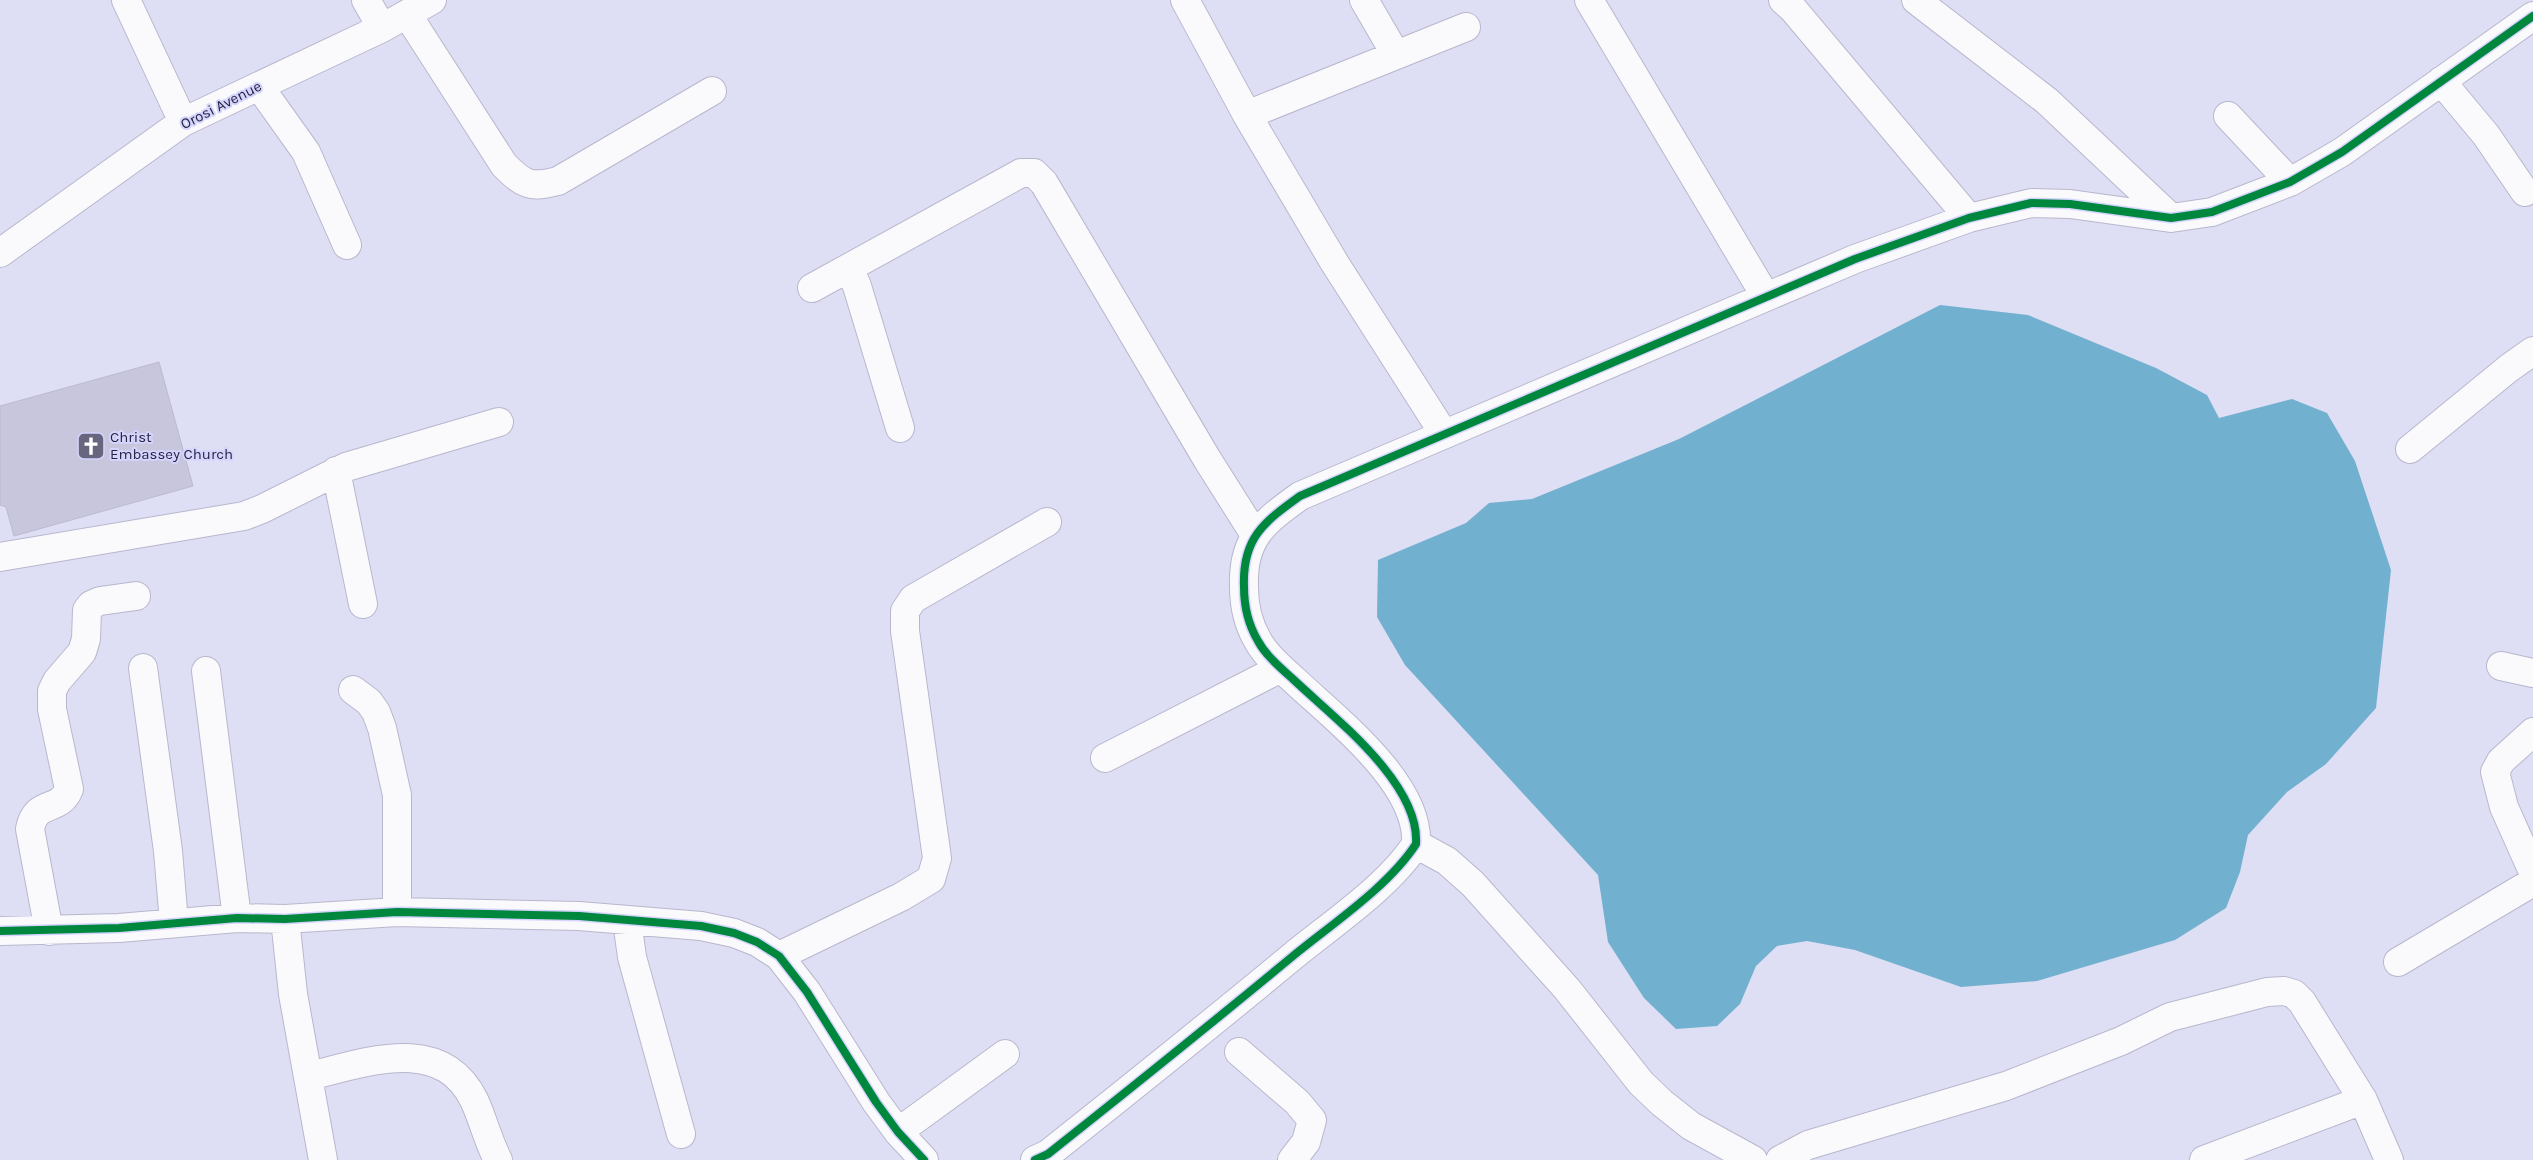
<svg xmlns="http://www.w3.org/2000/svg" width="2533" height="1160" viewBox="0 0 2533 1160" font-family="Karla,sans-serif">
	<rect width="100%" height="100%" fill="#dedef4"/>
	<!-- water -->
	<path fill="#72b0cf" d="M1940,305L2028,315L2156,368L2207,395L2219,418L2292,399L2327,413L2355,461L2391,570L2376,708L2326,764L2287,792L2248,835L2240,872L2226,908L2175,940L2037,981L1961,987L1855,950L1807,941L1777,946L1756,966L1740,1004L1717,1026L1676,1029L1644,998L1608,942L1598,875L1405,665L1377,617L1378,560L1466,523L1489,503L1532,499L1679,439Z"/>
	<!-- building -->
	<path fill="#c7c6dd" stroke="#bbbad1" d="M159,362L193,486L14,536L6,507L0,505V406Z"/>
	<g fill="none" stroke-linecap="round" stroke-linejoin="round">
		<!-- minor casing -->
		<g stroke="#b8b7cd" stroke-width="30">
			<path id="minor" d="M126,0L183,122
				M366,0L382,28
				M1185,0L1247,115L1334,262L1444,434
				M1364,0L1396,55
				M1589,0L1766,297
				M1783,0L1793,9L1969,218
				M1916,0L2047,101L2171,218
				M407,14L504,165C524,185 530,188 558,181L712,91
				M2441,81L2486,135L2525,192
				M259,86L306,152L347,245
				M1247,115L1466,27
				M2228,116L2290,182
				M0,253L183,122L382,28L432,0
				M849,268L857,286L900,428
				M812,288L1021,173H1034L1044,183L1207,459L1255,535
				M2410,449L2509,368L2533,351
				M336,471L363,604
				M0,557L244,516L262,509L346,467L499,422
				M2501,666L2533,673
				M143,668L168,851L174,923
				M206,671L237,918
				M353,690L369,702L376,712L382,728L397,795V912
				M2533,732L2501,761L2495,772L2504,807L2533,872
				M1105,758L1281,668
				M1416,844L1447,861L1473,884L1567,989L1641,1083L1662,1103L1691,1126L1753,1160
				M285,919L293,994L323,1160
				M627,921L632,957L681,1134
				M0,931L119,928L237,918L285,919L397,912L579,916L701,926L734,933L757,942L779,956L807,992L876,1102L898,1132L924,1160
				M49,931L30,829C36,798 59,814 69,789L52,709V691L57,681L82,652L86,639L87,610L91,605L100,601L136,596
				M779,956L901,897L931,879L937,858L905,631V611L913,599L1047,522
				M2398,962L2533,882
				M1239,1052L1297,1102L1312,1120L1306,1142L1292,1160
				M309,1076C365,1063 441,1033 474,1100C483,1119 488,1141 498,1160
				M898,1132L1005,1054
				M1035,1160L1048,1154C1130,1089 1212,1023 1293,956C1332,924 1389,886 1416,844C1420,783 1334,718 1294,680C1282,669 1266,656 1258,641C1248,624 1244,606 1244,587C1242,538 1264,522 1300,496L1855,259L1969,218L2031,203L2070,204L2171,218L2212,212L2290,182L2342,152L2533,16
				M1780,1160L1808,1145L2006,1086L2121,1041L2170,1017L2267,992L2284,991L2294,994L2302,1002L2363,1100L2389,1160
				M2204,1160L2363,1100"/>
		</g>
		<!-- minor -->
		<use href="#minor" stroke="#fafafd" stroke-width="28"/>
		<!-- cycleway casing -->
		<g stroke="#d5d4fe" stroke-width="11">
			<path id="cycleway" d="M0,931L119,928L237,918L285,919L397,912L579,916L701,926L734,933L757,942L779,956L807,992L876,1102L898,1132L924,1160
				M1035,1160L1048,1154C1130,1089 1212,1023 1293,956C1332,924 1389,886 1416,844C1420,783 1334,718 1294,680C1282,669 1266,656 1258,641C1248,624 1244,606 1244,587C1242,538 1264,522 1300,496L1855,259L1969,218L2031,203L2070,204L2171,218L2212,212L2290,182L2342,152L2533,16"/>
		</g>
		<!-- cycleway -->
		<use href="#cycleway" stroke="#00873e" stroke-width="8"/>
	</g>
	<!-- icons -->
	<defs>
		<g id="church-square" transform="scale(1.4375)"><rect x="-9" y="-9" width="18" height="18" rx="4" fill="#67667e" stroke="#d5d4fe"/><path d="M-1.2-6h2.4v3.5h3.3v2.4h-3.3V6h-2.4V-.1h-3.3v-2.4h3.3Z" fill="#fff"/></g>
	</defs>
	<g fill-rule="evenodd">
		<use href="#church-square" x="91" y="446"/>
	</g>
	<g text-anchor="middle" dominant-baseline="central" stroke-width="4" stroke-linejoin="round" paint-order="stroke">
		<!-- street labels -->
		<g font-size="15" fill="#27253f" stroke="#d5d4fe">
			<text transform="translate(221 105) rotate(-27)">Orosi Avenue</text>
		</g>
		<!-- poi labels -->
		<g font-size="15" fill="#27253f" stroke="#d5d4fe" text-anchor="start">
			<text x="110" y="437">Christ<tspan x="110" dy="17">Embassey Church</tspan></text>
		</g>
	</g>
</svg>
